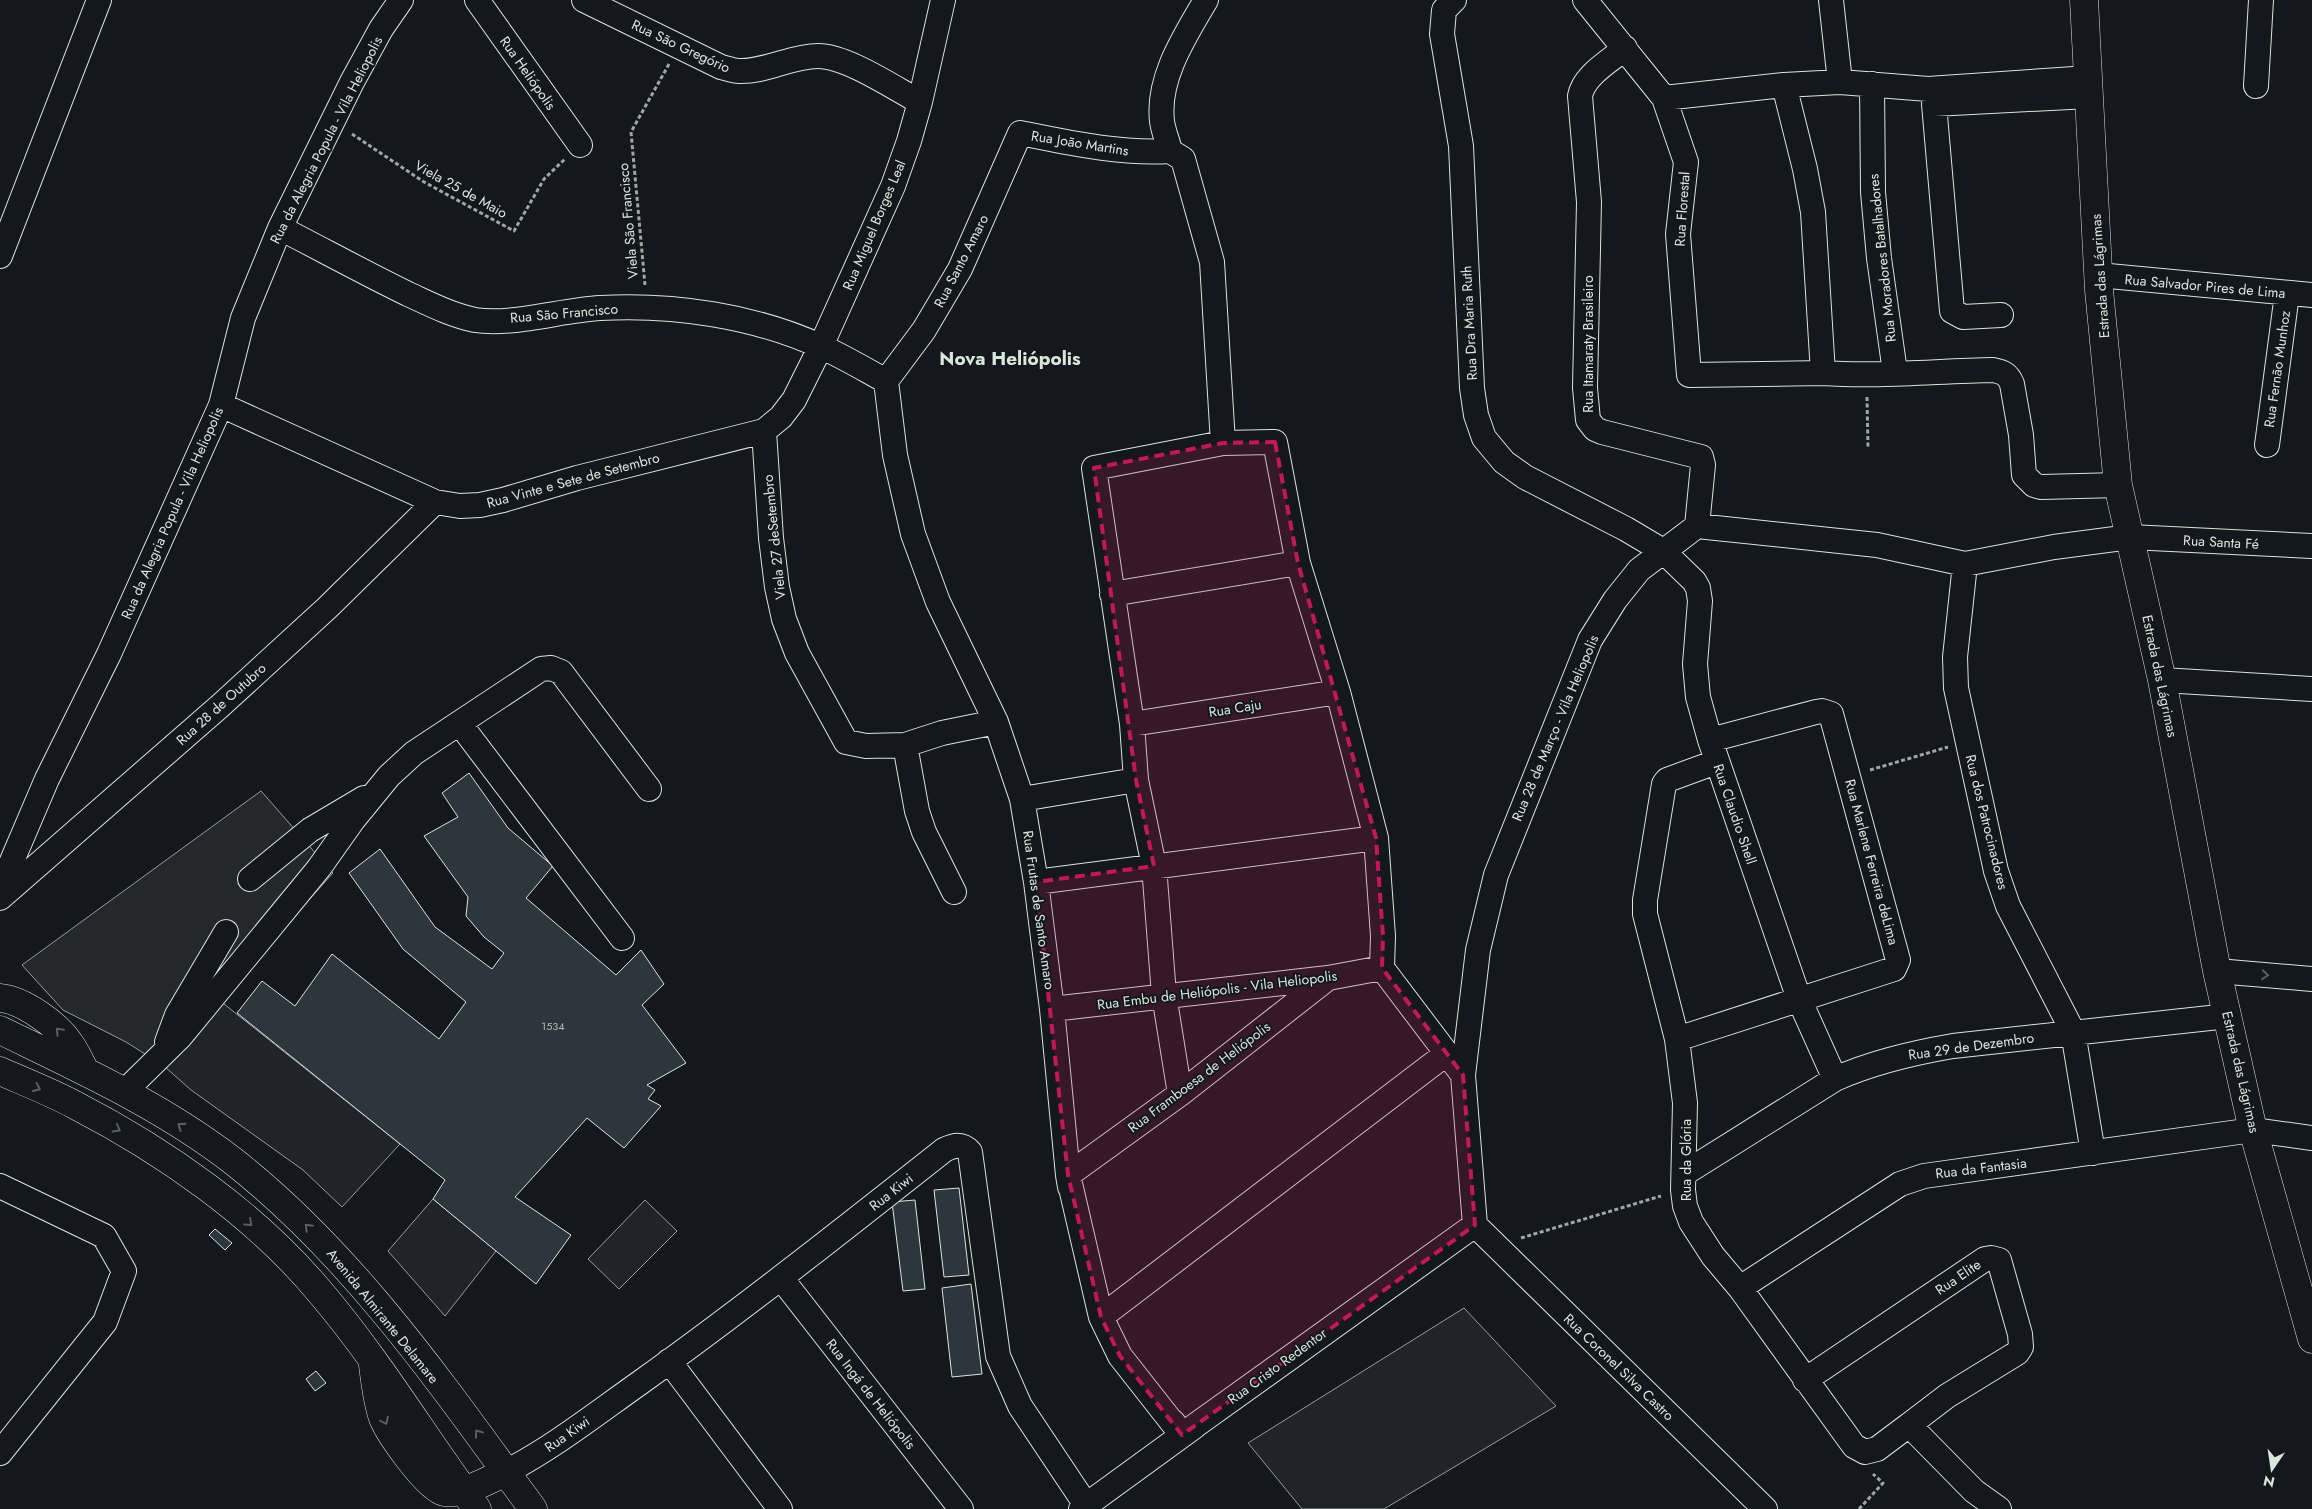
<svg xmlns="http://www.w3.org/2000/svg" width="2312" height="1509" viewBox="0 0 2312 1509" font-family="Jost,sans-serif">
	<rect width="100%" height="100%" fill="#14181c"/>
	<!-- green -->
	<path fill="#202428" stroke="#939e99" d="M219,1000L400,1144L342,1207L303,1170L191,1090L164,1066Z
		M433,1199L496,1251L445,1316L388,1251Z
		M645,1200L677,1231L619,1289L588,1259Z
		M1464,1308L1556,1406L1384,1509H1302L1248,1443Z"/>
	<!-- parking -->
	<path fill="#24282b" stroke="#939e99" d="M261,791L333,873L182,1041L164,1066L126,1042L63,1010L22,965Z"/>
	<!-- building -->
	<path fill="#2c363c" stroke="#d8e6dc" d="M469,773L508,828L553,866L526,898L616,975L641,950L664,984L642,1005L686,1063L647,1085L655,1090L648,1099L661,1106L624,1148L587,1118L515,1197L571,1235L536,1284L433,1199L445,1180L237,1013L262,981L295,1006L332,954L439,1039L466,1002L403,949L349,873L380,849L435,927L492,969L504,953L484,937L466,916L468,897L424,836L458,817L442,793Z
		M959,1188L969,1275L944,1277L934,1190Z
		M915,1200L925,1289L903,1291L892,1202Z
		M215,1229L232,1243L225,1250L209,1235Z
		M971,1284L982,1374L952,1377L942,1288Z
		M316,1371L326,1383L315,1391L306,1379Z"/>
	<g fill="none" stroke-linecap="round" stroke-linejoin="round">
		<!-- minor casing -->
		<g stroke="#d8e6dc" stroke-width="26">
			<path id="minor" d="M477,0L580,145
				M584,0L721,67C726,68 733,71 739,71C766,72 791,56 818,56C847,56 894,88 920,102
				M1206,0C1185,36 1157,78 1162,121C1163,131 1168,141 1170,151L1183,159L1212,262L1223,443L1275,442L1298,563L1338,692L1376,838L1383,936L1382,968L1463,1075
				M1454,0L1444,10L1442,34L1461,146L1472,388L1476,415L1484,438L1504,462L1525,477L1626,529L1663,551L1694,581L1698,588L1700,601L1695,664L1698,697L1710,740L1799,999L1835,1079
				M1585,0L1664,98L1686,162L1678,234L1689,375L1823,373
				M1831,0L1840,82
				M1625,48C1609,62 1584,75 1580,96L1589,202L1585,388L1588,420L1595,429L1602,432L1701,457L1703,465L1697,526
				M1872,84L1873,192L1879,258L1895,372
				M1784,85L1805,169L1813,212L1823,373C1879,377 1936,371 1993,370C2003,372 2008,374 2012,384L2021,435L2024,475L2034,485L2041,487L2118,485
				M2256,86L2261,0
				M1664,98L1784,85L1840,82L1928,89L2089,78
				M280,228C323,250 365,273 408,294C430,304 451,315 475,320C511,326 562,310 600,308C674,304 755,316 822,347C844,357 864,369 886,381
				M0,256L99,0
				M2098,275L2312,295
				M2001,315L1963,317L1952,311L1934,104L2089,96
				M886,381L895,455L913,534L938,602L996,722L1022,799L1036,882L1052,1009L1068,1175L1101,1317L1120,1356L1182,1435
				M886,381L924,330L960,269L1020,133C1070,143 1119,154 1170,151
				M221,405L435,502L460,506L480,505L503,500L577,478L764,431L781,417L794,400L821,346L893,186L909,141L920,102L943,0
				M764,431L771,538L777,587L784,619L797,653L846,742L866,746L905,745L917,811L924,832L954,892
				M2267,445L2287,294
				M1965,564L1955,657L1956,688L1963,720L1996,871L2008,906L2073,1032L2093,1153
				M1112,594L1298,563
				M2162,680L2312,689
				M460,724L622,938
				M1132,724L1338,692
				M905,745L942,733L996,722
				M1716,762L1667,780L1664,784L1645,900V914L1677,1039L1685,1103L1683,1190L1685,1206L1691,1222L1713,1256L1740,1288L1854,1446L1865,1452L1877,1449L1909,1425L1974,1491L1999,1509
				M1022,799L1136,780
				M250,879L310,830L364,798
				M1036,882L1376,838
				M0,889L47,779L109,654L221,405L243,318L280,228L352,82L381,29L401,0
				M0,898L220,706L327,608L435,502
				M2217,971L2312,979
				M1052,1009L1328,978L1382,968
				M1677,1039L1894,969L1898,960L1831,714L1822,711L1816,712L1710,740
				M167,1042L177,1015L226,932
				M125,1091L180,1037L319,868L353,820L389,776L414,753L541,669L551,668L561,672L649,789
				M1180,1094L1164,995L1154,866L1136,780L1132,724L1094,468L1223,443
				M1685,1173L1835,1079C1873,1062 1912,1053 1953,1046L2228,1016
				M0,1186L104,1236L124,1271L105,1322L0,1453
				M1070,1187L1068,1175L1180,1094L1328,978
				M1475,1225L1463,1075L1478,950L1496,875L1590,640L1615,600L1639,570L1697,526L1877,545L1965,564L2054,547L2130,537L2312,546
				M1475,1225L1765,1509
				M781,1278L961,1509
				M1740,1288L1900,1184L1924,1176L2253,1130L2312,1138
				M1101,1317L1446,1054
				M669,1361L780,1509
				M1805,1380L1985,1259L1991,1258L1999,1260L2020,1334L2021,1347L2017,1353L1947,1396L1909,1425
				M1173,1422L1182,1435L1475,1225
				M506,1472C554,1447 597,1413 641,1382C744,1308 844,1229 944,1150C954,1145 962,1143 970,1152L998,1356L1020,1406L1086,1505
				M1081,1509L1195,1426"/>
		</g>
		<!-- major casing -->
		<g stroke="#d8e6dc" stroke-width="29">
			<path id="major" d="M2084,0L2099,290L2118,485L2162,680L2217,971L2253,1130L2312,1339
				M0,998C23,1000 58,1025 70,1044C76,1052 80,1062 85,1071
				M0,1030C80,1069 162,1106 233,1161C354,1256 443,1386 533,1509
				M0,1071C25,1082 51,1092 75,1105C164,1151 256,1215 320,1292C378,1360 424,1437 477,1509
				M373,1365C375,1381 377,1399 382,1415C386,1430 428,1489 444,1492C464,1495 488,1480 506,1472"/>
		</g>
		<!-- path -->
		<path stroke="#9da8a2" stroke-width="3" stroke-dasharray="4 2.5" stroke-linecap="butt" d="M352,134L424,182L514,231L544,179L565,159
			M645,285L631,132L669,64
			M1867,397L1868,447
			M1870,770L1948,747
			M1521,1238L1661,1196
			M1859,1509L1883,1483L1873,1474"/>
		<!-- minor -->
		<use href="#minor" stroke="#14181c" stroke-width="24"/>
		<!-- major -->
		<use href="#major" stroke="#14181c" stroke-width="28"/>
	</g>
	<!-- one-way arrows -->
	<defs><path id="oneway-chevron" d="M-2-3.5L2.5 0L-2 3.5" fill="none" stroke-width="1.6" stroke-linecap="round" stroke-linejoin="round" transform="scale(1.25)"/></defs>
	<g stroke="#59605f">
		<use href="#oneway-chevron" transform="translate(2265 975) rotate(5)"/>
		<use href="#oneway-chevron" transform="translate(59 1031) rotate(-133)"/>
		<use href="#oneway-chevron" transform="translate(37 1088) rotate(25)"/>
		<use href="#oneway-chevron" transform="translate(181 1126) rotate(-146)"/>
		<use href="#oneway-chevron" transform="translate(117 1129) rotate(30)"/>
		<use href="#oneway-chevron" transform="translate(249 1223) rotate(42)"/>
		<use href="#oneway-chevron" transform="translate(308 1227) rotate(-135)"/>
		<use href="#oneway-chevron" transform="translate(385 1421) rotate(64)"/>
		<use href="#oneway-chevron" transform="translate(478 1433) rotate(-126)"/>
	</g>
	<!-- marked area -->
	<path fill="#c2185b" fill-opacity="0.2" stroke="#c2185b" stroke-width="4" stroke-dasharray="10 6" stroke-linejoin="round" d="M1275,442L1298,563L1376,838L1383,936L1382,968L1463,1075L1475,1225L1182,1435L1120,1356L1101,1317L1068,1175L1036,882L1154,866L1136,780L1094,468L1223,443Z"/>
	<g text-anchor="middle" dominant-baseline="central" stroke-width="4" stroke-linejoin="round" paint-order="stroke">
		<!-- number labels -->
		<g font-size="11" fill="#adbab4">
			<text x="553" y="1026">1534</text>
		</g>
		<!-- street labels -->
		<g font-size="14" fill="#d8e6dc" stroke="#14181c">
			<text transform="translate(681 46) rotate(25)">Rua São Gregório</text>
			<text transform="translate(528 73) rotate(55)">Rua Heliópolis</text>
			<text transform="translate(326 140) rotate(-63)">Rua da Alegria Popula - Vila Heliopolis</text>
			<text transform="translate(1080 143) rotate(9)">Rua João Martins</text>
			<text transform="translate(461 189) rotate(29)">Viela 25 de Maio</text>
			<text transform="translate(1682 209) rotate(-86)">Rua Florestal</text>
			<text transform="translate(628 221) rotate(-95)">Viela São Francisco</text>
			<text transform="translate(874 225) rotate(-67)">Rua Miguel Borges Leal</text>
			<text transform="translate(1882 258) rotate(-96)">Rua Moradores Batalhadores</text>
			<text transform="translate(961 261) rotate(-63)">Rua Santo Amaro</text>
			<text transform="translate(2100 276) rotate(-94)">Estrada das Lágrimas</text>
			<text transform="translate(2205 286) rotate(5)">Rua Salvador Pires de Lima</text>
			<text transform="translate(564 313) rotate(-5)">Rua São Francisco</text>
			<text transform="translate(1469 323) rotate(-93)">Rua Dra Maria Ruth</text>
			<text transform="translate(1588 344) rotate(-90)">Rua Itamaraty Brasileiro</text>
			<text transform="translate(2277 369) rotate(-82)">Rua Fernão Munhoz</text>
			<text transform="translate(573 480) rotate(-15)">Rua Vinte e Sete de Setembro</text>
			<text transform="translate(172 513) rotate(-66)">Rua da Alegria Popula - Vila Heliopolis</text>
			<text transform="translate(774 537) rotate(-96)">Viela 27 deSetembro</text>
			<text transform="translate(2221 542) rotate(3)">Rua Santa Fé</text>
			<text transform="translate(2160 676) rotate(78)">Estrada das Lágrimas</text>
			<text transform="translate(221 704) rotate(-42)">Rua 28 de Outubro</text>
			<text transform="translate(1235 708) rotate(-9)">Rua Caju</text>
			<text transform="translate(1555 728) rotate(-67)">Rua 28 de Março - Vila Heliopolis</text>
			<text transform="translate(1735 814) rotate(71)">Rua Claudio Shell</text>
			<text transform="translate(1987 822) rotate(76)">Rua dos Patrocinadores</text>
			<text transform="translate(1872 862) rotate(75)">Rua Marlene Ferreira deLima</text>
			<text transform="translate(1039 910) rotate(82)">Rua Frutas de Santo Amaro</text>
			<text transform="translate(1217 990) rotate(-7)">Rua Embu de Heliópolis - Vila Heliopolis</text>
			<text transform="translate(1971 1046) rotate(-8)">Rua 29 de Dezembro</text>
			<text transform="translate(2241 1072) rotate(77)">Estrada das Lágrimas</text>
			<text transform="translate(1199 1077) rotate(-37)">Rua Framboesa de Heliópolis</text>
			<text transform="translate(1686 1160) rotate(-90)">Rua da Glória</text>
			<text transform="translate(1981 1168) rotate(-7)">Rua da Fantasia</text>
			<text transform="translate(891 1192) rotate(-38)">Rua Kiwi</text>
			<text transform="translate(1958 1277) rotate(-34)">Rua Elite</text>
			<text transform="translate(383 1316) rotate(51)">Avenida Almirante Delamare</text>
			<text transform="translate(1277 1366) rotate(-36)">Rua Cristo Redentor</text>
			<text transform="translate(1619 1367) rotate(44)">Rua Coronel Silva Castro</text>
			<text transform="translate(871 1394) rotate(52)">Rua Ingá de Heliópolis</text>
			<text transform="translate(567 1434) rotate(-35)">Rua Kiwi</text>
		</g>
		<!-- district labels -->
		<g font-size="19" font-weight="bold" fill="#d8e6dc" stroke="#14181c">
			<text x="1010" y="358">Nova Heliópolis</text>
		</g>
	</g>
	<!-- north arrow -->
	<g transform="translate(2272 1469) rotate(193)" stroke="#14181c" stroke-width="4" paint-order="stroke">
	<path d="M0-4L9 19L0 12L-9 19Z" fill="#d8e6dc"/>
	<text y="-8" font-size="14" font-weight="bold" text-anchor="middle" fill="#d8e6dc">N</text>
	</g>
</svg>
